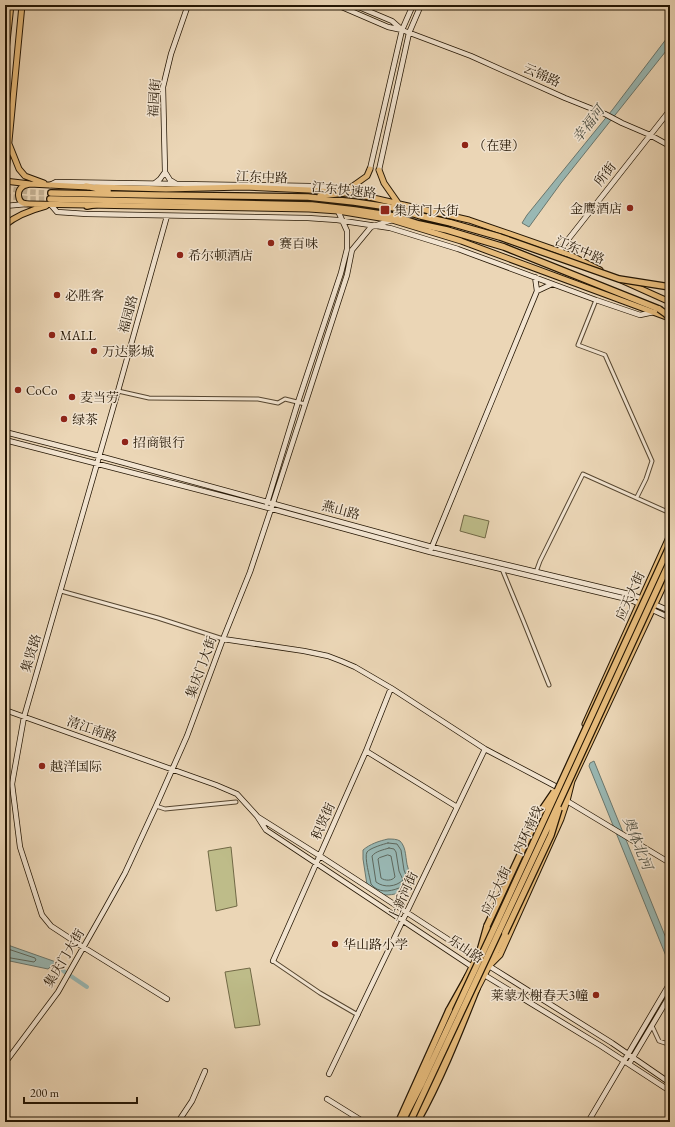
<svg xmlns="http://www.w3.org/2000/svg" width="675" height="1127" viewBox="0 0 675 1127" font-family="'EB Garamond','Noto Serif SC',serif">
	<rect width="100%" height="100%" fill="#ebd6b6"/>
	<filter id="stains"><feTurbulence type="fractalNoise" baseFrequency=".005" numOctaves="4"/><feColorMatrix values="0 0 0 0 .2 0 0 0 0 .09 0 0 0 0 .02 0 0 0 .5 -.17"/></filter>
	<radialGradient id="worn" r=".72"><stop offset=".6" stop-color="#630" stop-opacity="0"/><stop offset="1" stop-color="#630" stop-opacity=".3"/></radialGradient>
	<!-- green -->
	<path fill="#bebc89" stroke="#716946" d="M464,515L489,521L485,538L460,531Z
		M231,847L237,906L216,911L208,851Z
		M250,968L260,1025L235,1028L225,972Z"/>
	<!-- water -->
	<path fill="#99b8b4" stroke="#6a776e" d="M670,34V46L561,183L529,227L522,223L527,215L613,109Z
		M594,761L670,948V966L589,766L590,763Z
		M388,839C392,839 397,839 400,841C407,848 405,859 408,868C409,873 413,876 412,882C410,893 386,898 377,893C374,891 370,888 367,885L363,859V850C370,844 379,841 388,839Z
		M5,944L56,962L48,969L5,960Z"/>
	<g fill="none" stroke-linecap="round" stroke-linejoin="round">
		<!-- shore -->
		<path stroke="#5e675c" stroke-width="1" d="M388,843L397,844L401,850L404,870L408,880C407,885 403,887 399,888C389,892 378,893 371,884C370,878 364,857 367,852C370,848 384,844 388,843Z
			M389,848L394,849L396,852L399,871L403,880C396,887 384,888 376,882L372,856C376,851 383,850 389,848Z
			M388,855L391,856L395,877C392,881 385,881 381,878L378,859L379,858Z
			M5,948L35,958L36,960L34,962L5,957"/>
		<!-- canal -->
		<path stroke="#99b8b4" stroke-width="4" d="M48,964L59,968L87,987"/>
		<!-- highway-tunnel -->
		<path stroke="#c3b092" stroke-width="5.5" stroke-dasharray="5.5 3" stroke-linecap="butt" d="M5,188L30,192L51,193
			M5,196L30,199H50"/>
		<!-- street casing -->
		<g stroke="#564630" stroke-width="5">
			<path id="street" d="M596,300L578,345L605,355L652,461L646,479L637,497
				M118,391L149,398L258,399L278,403L285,399L305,404
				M502,569L523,620L549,685
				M536,572L540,561L583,474L670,513
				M61,591L158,618L223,639
				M156,806L165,809L236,802
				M273,961L320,993L358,1015
				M652,1026L659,1041L665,1043"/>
		</g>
		<!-- secondary casing -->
		<g stroke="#241604" stroke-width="6">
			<path id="secondary" d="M337,5L388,27L402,30L471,56L565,98L605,114L622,123L650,135L670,146
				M354,5L392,21L401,29
				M370,169L402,30L413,5
				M379,170L409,33L421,5
				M155,183L160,179L165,172
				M175,183L170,180L165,172L163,87L171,54L188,5
				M50,185L56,182L310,186L340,188
				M51,205L57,212L87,214L308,218L337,220L390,228L458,249L596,300L640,315L654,312
				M5,206L27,204
				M559,251L670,110
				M537,291L552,284
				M5,432L99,456L432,547L633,595L670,611
				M5,440L265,507L430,552L631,600L670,618
				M267,503L298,402L341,273L347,249V231L338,211
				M431,549L537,291L535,277
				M223,639L304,651L328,656L341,661L355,667L391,688L485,749L557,787
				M5,710L216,785L237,794L257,816L266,830L474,968
				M366,751L457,807
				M567,801L670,863
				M258,817L320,856L489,966L612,1043L670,1083
				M273,961L366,751L391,688
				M481,973L601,1046L670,1091
				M167,999L83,947L51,926L42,915L20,847L12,784L24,717L118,391L167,216
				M5,1063L58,992L105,909L125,873L156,806L187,736L223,639L250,572L271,509L347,275L352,250L371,227L392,220
				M629,1064L670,995
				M329,1074L485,749
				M327,1099L364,1122
				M178,1122L192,1101L205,1071
				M588,1122L670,983"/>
		</g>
		<!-- primary casing -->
		<g stroke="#241604" stroke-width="7">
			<path id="primary" d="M5,60L11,5
				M9,144L19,169L25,176L44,183
				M379,170L384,183L398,203
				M5,181L30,184L88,187
				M5,183L22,5
				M30,184C26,185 23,185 21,188C17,192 18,201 23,203C25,204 28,204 30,204L309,209L338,211L392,220L461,241L669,318
				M96,187L166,189L243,187L309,190L356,194L469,220L570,255L600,270
				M343,193L367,176L370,169
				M5,225C17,215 31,210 46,206
				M621,280L670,302
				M585,724L670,535
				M558,812L567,792
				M493,954L552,825
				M466,979L505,898
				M476,991L489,966L500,955L561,819L567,801L572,781L670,572
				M414,1122L456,1033"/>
		</g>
		<!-- highway casing -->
		<g stroke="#241604" stroke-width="8">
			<path id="highway" d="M86,186L108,191
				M51,193L155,195L308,197L354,202L395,208L421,216L451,223
				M320,196L343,193
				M50,199L312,205L355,210L394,216L419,224L447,230L504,247L659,309
				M87,206L103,203
				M480,951L487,926
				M489,966L505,933
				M449,1010L468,976
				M417,1122C441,1079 459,1033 477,988"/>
		</g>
		<!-- street -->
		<use href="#street" stroke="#f2e4d0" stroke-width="3"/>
		<!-- secondary -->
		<use href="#secondary" stroke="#f2e4d0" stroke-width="4.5"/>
		<!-- primary -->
		<use href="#primary" stroke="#e6bb7b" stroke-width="5"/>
		<!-- highway -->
		<use href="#highway" stroke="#e6bb7b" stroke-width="5.5"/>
		<!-- highway-bridge casing -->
		<g stroke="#241604" stroke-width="8" stroke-linecap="butt">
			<path id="highway-bridge" d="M451,223L500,237L619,279L670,287
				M659,309L666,314L670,319
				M487,926L539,814L554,792
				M505,933L551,835L559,809
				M400,1119L449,1010
				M402,1122L421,1085L498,920L670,545
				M410,1122L546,831L670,561"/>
		</g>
		<!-- highway-bridge -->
		<use href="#highway-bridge" stroke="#e6bb7b" stroke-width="5.5"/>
	</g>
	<!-- markers -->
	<g fill="#8f2418" stroke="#f2e4d0" stroke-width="1.5">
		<circle cx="465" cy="145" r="4"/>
		<circle cx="630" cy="208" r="4"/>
		<rect x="380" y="205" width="10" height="10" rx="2"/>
		<circle cx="271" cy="243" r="4"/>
		<circle cx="180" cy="255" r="4"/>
		<circle cx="57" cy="295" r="4"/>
		<circle cx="52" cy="335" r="4"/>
		<circle cx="94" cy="351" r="4"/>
		<circle cx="18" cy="390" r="4"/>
		<circle cx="72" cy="397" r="4"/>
		<circle cx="64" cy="419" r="4"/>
		<circle cx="125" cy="442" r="4"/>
		<circle cx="42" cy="766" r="4"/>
		<circle cx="335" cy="944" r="4"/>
		<circle cx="596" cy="995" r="4"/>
	</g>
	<g text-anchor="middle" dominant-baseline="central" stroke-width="3" stroke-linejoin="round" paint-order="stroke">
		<!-- street labels -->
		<g font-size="13" fill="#241604" stroke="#f2e4d0">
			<text transform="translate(542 75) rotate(24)">云锦路</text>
			<text transform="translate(154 98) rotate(-86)">福园街</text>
			<text transform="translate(605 174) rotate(-52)">所街</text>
			<text transform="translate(262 177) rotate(2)">江东中路</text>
			<text transform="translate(344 190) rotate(6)">江东快速路</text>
			<text transform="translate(580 250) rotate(23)">江东中路</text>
			<text transform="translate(128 314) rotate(-75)">福园路</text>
			<text transform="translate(341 510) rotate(15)">燕山路</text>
			<text transform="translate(630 596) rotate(-66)">应天大街</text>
			<text transform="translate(31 653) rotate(-73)">集贤路</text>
			<text transform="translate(201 667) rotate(-70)">集庆门大街</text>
			<text transform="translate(92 729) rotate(19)">清江南路</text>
			<text transform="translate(323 821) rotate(-66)">积贤街</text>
			<text transform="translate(528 830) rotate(-65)">内环南线</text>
			<text transform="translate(496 891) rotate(-65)">应天大街</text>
			<text transform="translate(403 896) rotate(-65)">上新河街</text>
			<text transform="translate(466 949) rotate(34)">乐山路</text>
			<text transform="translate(64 958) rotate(-59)">集庆门大街</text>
		</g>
		<!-- poi labels -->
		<g font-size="13" fill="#241604" stroke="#f2e4d0" text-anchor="start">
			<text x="473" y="145">（在建）</text>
			<text x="622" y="208" text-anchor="end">金鹰酒店</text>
			<text x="394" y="210">集庆门大街</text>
			<text x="279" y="243">赛百味</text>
			<text x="188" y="255">希尔顿酒店</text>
			<text x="65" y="295">必胜客</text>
			<text x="60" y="335">MALL</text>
			<text x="102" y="351">万达影城</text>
			<text x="26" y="390">CoCo</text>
			<text x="80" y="397">麦当劳</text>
			<text x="72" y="419">绿茶</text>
			<text x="133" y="442">招商银行</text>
			<text x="50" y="766">越洋国际</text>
			<text x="343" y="944">华山路小学</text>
			<text x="588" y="995" text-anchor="end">莱蒙水榭春天3幢</text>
		</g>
		<!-- water labels -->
		<g font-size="14" font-style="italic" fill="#4d4f42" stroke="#f2e4d0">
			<text transform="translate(588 124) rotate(-52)">幸福河</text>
			<text transform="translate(638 843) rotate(68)">奥体北河</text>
		</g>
	</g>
	<!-- margin -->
	<rect width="675" height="1127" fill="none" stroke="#ebd6b6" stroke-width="20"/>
	<rect x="6" y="6" width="663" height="1115" fill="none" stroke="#241604" stroke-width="2"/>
	<rect x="10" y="10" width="655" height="1107" fill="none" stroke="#241604"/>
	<!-- scale -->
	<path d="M24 1097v6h113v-6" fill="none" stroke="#241604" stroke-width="2"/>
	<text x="30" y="1097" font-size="12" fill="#241604" stroke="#f2e4d0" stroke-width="3" paint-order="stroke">200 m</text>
	<rect width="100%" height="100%" filter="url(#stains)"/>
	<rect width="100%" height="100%" fill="url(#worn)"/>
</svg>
